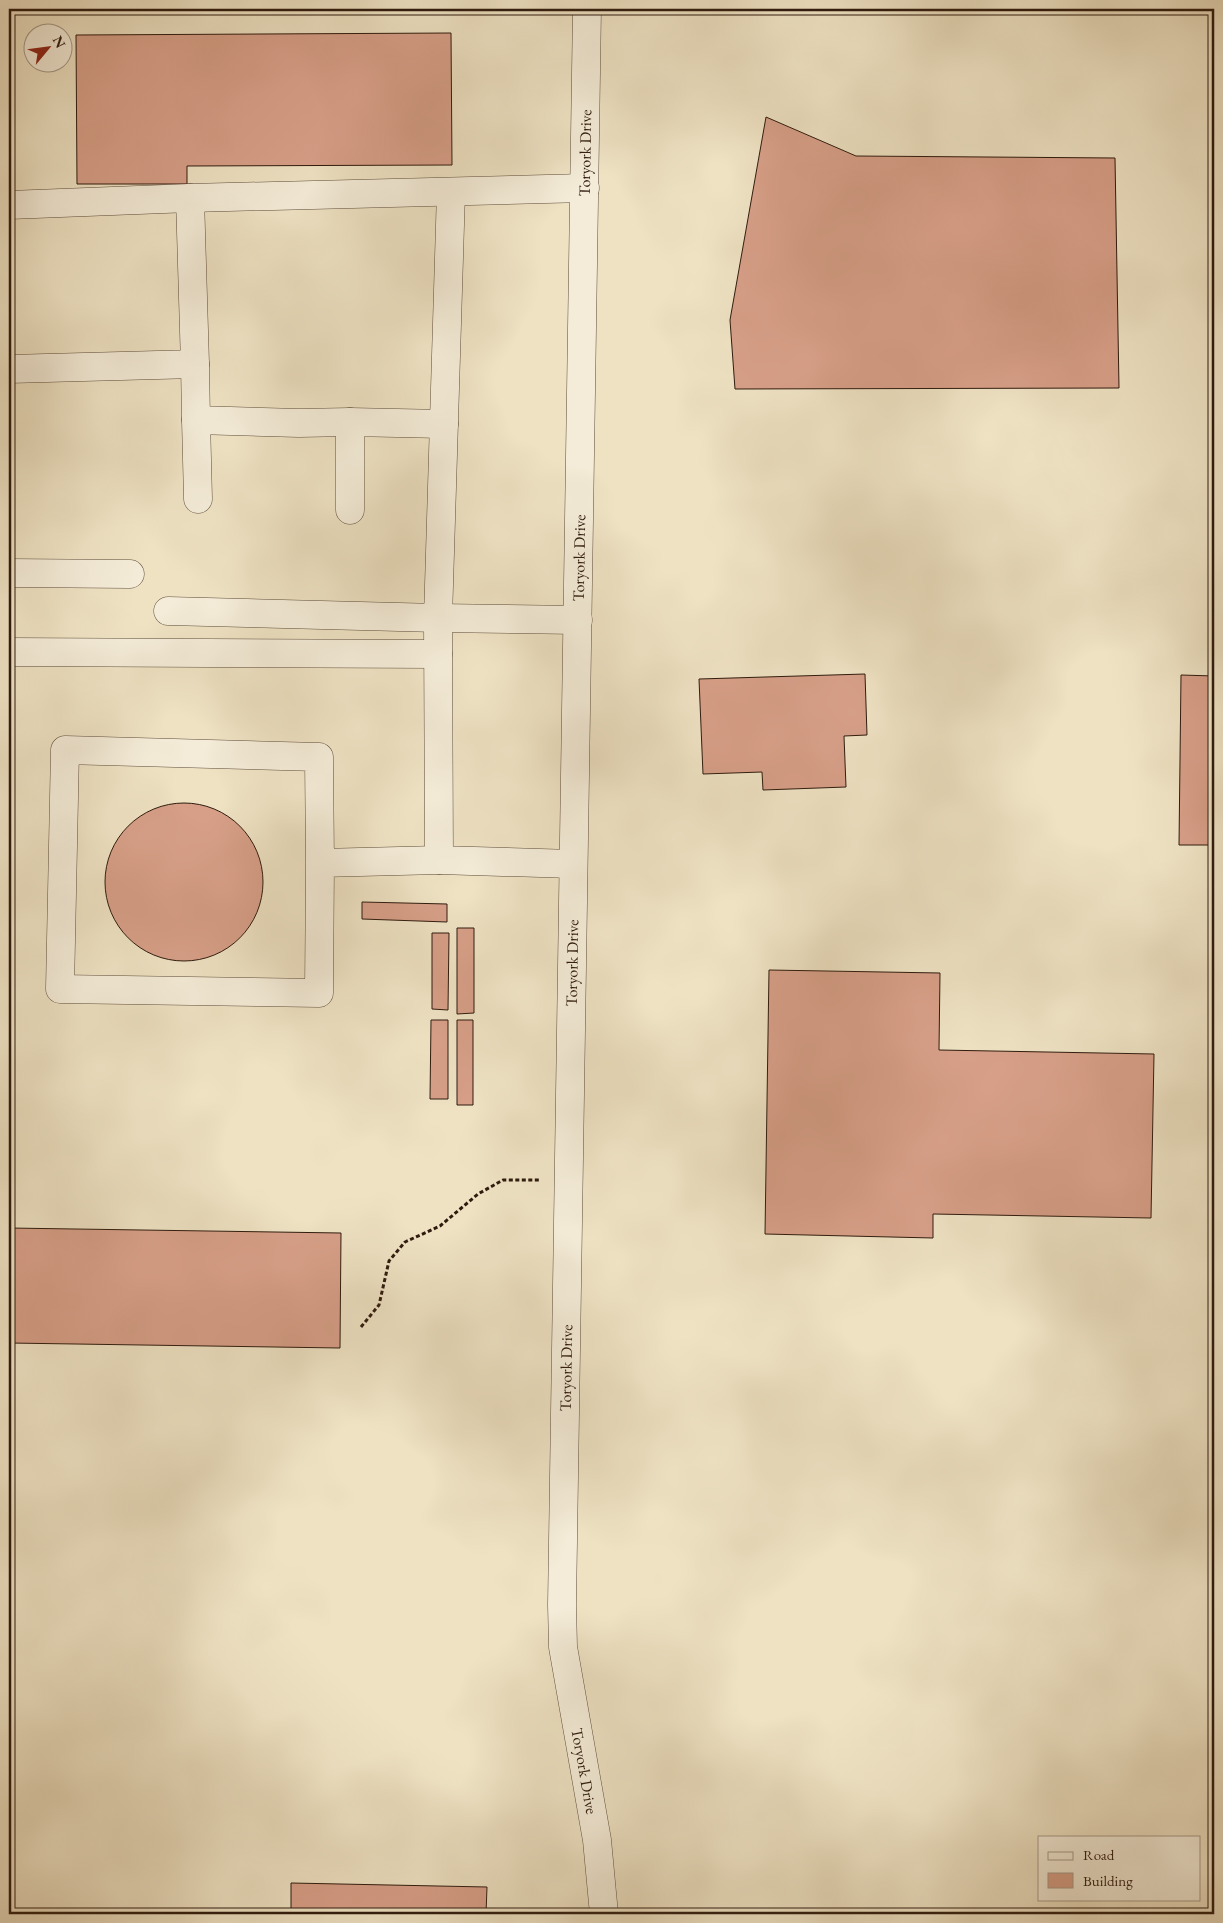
<svg xmlns="http://www.w3.org/2000/svg" width="1223" height="1923" viewBox="0 0 1223 1923" font-family="'EB Garamond',serif">
	<rect width="100%" height="100%" fill="#eee2c3"/>
	<filter id="stains"><feTurbulence type="fractalNoise" baseFrequency=".004" numOctaves="4"/><feColorMatrix values="0 0 0 0 .2 0 0 0 0 .09 0 0 0 0 .02 0 0 0 .5 -.17"/></filter>
	<radialGradient id="worn" r=".72"><stop offset=".6" stop-color="#630" stop-opacity="0"/><stop offset="1" stop-color="#630" stop-opacity=".3"/></radialGradient>
	<!-- building -->
	<path fill="#d79f88" stroke="#2f1b0e" d="M451,33L452,165L187,166V184H77L76,35Z
		M766,117L856,156L1115,158L1119,388L735,389L730,320Z
		M865,674L867,735L844,736L846,787L763,790L762,772L703,774L699,679Z
		M1181,675L1214,676V845H1179Z
		M105 882a79 79 0 1 1 158 0a79 79 0 1 1-158 0Z
		M362,902L447,904V922L362,919Z
		M457,928H474V1013L457,1014Z
		M432,933H449L448,1010L432,1009Z
		M769,970L940,973L939,1050L1154,1054L1151,1218L933,1214V1238L765,1234Z
		M431,1020H448V1099H430Z
		M457,1020H473V1105H457Z
		M9,1228L341,1233L340,1348L9,1343Z
		M291,1883L487,1887L486,1914H291Z"/>
	<g fill="none" stroke-linecap="round" stroke-linejoin="round">
		<!-- minor casing -->
		<g stroke="#5f4d3b" stroke-width="29">
			<g id="minor">
				<path id="s1" d="M587,9L562,1605L563,1647L597,1840L604,1914"/>
				<path d="M9,205L190,198L585,188"/>
				<path d="M195,364L196,420L299,423L350,422"/>
				<path d="M9,369L195,364L190,198"/>
				<path d="M196,420L198,499"/>
				<path d="M350,510V422L444,424"/>
				<path d="M9,573L130,574"/>
				<path d="M168,611L438,618L451,192"/>
				<path d="M9,652L438,654"/>
				<path d="M320,863L319,993L60,989L65,750L319,757L320,863L439,860"/>
				<path d="M573,864L439,860L438,618L578,620"/>
			</g>
		</g>
		<!-- path -->
		<path stroke="#2f1b0e" stroke-width="3" stroke-dasharray="4 2.5" stroke-linecap="butt" d="M361,1327L379,1305L389,1261L405,1242L440,1226L478,1194L503,1180H539"/>
		<!-- minor -->
		<use href="#minor" stroke="#f4ecd8" stroke-width="28"/>
	</g>
	<g text-anchor="middle" dominant-baseline="central" stroke-width="4" stroke-linejoin="round" paint-order="stroke">
		<!-- street labels -->
		<g font-size="16" fill="#2f1b0e" stroke="#f4ecd8">
			<text transform="translate(585 153) rotate(-89)">Toryork Drive</text>
			<text transform="translate(579 558) rotate(-89)">Toryork Drive</text>
			<text transform="translate(572 963) rotate(-89)">Toryork Drive</text>
			<text transform="translate(566 1368) rotate(-89)">Toryork Drive</text>
			<text stroke="none"><textPath href="#s1" startOffset="1764">Toryork Drive</textPath></text>
		</g>
	</g>
	<!-- margin -->
	<rect width="1223" height="1923" fill="none" stroke="#eee2c3" stroke-width="30"/>
	<rect x="10" y="10" width="1203" height="1903" fill="none" stroke="#2f1b0e" stroke-width="2.5"/>
	<rect x="15" y="15" width="1193" height="1893" fill="none" stroke="#2f1b0e"/>
	<!-- legend -->
	<rect x="1038" y="1836" width="162" height="65" fill="#f4ecd8" stroke="#a59887"/>
	<rect x="1048" y="1852" width="25" height="8" fill="#f4ecd8" stroke="#a59887"/>
	<text x="1083" y="1860" font-size="15" fill="#2f1b0e">Road</text>
	<rect x="1048" y="1873" width="25" height="15" fill="#d79f88" stroke="#a59887"/>
	<text x="1083" y="1886" font-size="15" fill="#2f1b0e">Building</text>
	<!-- north arrow -->
	<g transform="translate(48 48) rotate(61)"><circle r="24" fill="#f4ecd8" stroke="#a59887"/>
	<path d="M0-4L9 19L0 12L-9 19Z" fill="#8f2418"/>
	<text y="-8" font-size="14" font-weight="bold" text-anchor="middle" fill="#2f1b0e">N</text>
	</g>
	<rect width="100%" height="100%" filter="url(#stains)"/>
	<rect width="100%" height="100%" fill="url(#worn)"/>
</svg>
